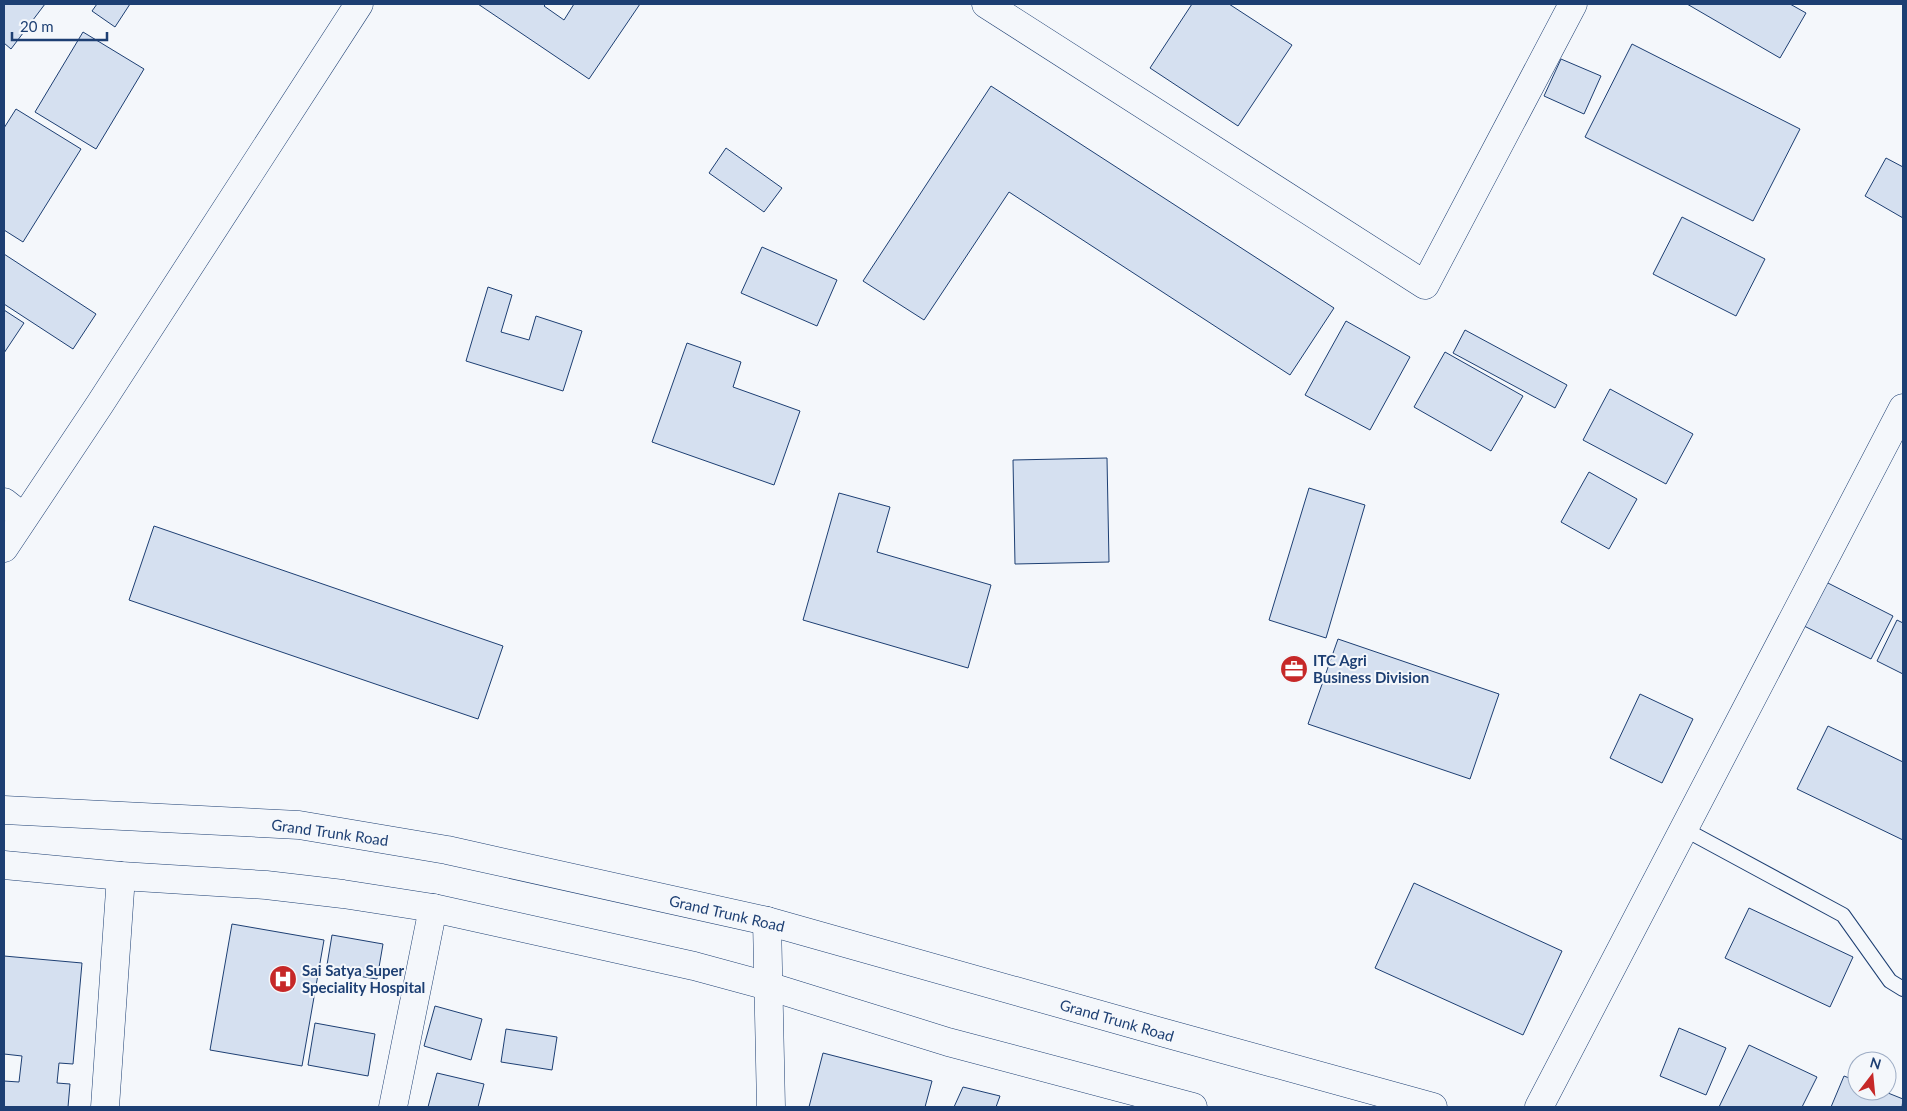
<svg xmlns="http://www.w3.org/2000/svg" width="1907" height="1111" viewBox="0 0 1907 1111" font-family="Lato,sans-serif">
	<rect width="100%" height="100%" fill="#f4f7fb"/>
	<!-- building -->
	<path fill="#d5e0f0" stroke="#1d3f73" d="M4,4H45L11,49L4,43Z
		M97,4H130L115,27L92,11Z
		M478,4H546L544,6L564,20L574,4H640L589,79Z
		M1192,4H1229L1292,45L1238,126L1150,68Z
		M1687,4H1790L1806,13L1780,58Z
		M83,32L144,69L96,149L35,112Z
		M1632,44L1800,129L1753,221L1585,137Z
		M1561,59L1601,76L1584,114L1544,96Z
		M991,86L1334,308L1290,375L1009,192L924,320L863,281Z
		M16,109L81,149L23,242L4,230V128Z
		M726,148L782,188L764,212L709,173Z
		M1886,158L1903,167V218L1865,196Z
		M1682,217L1765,259L1736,316L1653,274Z
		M762,247L837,280L817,326L741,293Z
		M4,254L96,314L73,349L4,304Z
		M488,287L512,295L501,332L529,340L536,316L582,331L563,391L466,361Z
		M4,310L24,323L4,353Z
		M1346,321L1410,357L1370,430L1305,395Z
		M1465,330L1567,385L1555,408L1453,353Z
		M687,343L741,362L733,387L800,411L774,485L652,442Z
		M1445,352L1523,396L1491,451L1414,407Z
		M1610,389L1693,434L1666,484L1583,440Z
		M1107,458L1109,562L1015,564L1013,460Z
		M1589,472L1637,499L1609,549L1561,522Z
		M1309,488L1365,505L1326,638L1269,620Z
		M839,493L890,507L877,552L991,585L968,668L803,620Z
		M154,526L503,646L478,719L129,600Z
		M1822,580L1893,616L1871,659L1800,624Z
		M1897,620L1903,623V674L1877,661Z
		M1338,639L1499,694L1470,779L1308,724Z
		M1640,694L1693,719L1662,783L1610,758Z
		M1828,726L1903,762V840L1797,789Z
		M1414,883L1562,951L1523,1035L1375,968Z
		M1749,908L1853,957L1830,1007L1725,958Z
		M232,924L324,940L302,1066L210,1050Z
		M332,935L383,944L377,979L326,971Z
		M4,956L82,963L73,1064L59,1063L57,1083L70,1084L68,1107H4V1081L19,1082L22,1056L4,1054Z
		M435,1006L482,1019L471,1060L424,1046Z
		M315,1023L375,1034L368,1076L308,1065Z
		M1679,1028L1726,1048L1706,1095L1660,1076Z
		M506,1029L557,1037L552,1070L501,1062Z
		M1749,1045L1817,1077L1802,1107H1719Z
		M823,1053L932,1081L925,1107H809Z
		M437,1073L484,1084L478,1107H428Z
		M1844,1076L1857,1081V1091H1883L1903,1099L1902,1107H1831Z
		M963,1087L1000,1096L996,1107H954Z"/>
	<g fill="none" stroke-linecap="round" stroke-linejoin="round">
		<!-- lane casing -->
		<g stroke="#1d3f73" stroke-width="16">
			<path id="lane" d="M1684,829L1843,915L1890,981L1903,989"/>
		</g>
		<!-- street casing -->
		<g stroke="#1d3f73" stroke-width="29">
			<path id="street" d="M986,4L1425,285L1573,4
				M4,502L23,517
				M767,921L771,1107
				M105,1107L121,876
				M393,1107L433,908
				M1539,1107L1903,408"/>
		</g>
		<!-- secondary casing -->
		<g stroke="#1d3f73" stroke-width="29">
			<path id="secondary" d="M4,548L100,404L359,4
				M4,810L299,825L447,850L767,921L1161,1032L1433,1107
				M4,865L121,876L266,885L343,894L433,908L694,966L768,986L948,1042L1193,1107"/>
		</g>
		<!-- lane -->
		<use href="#lane" stroke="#f4f7fb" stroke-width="14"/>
		<!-- street -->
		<use href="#street" stroke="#f4f7fb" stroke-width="28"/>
		<!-- secondary -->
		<use href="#secondary" stroke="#f4f7fb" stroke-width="28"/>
	</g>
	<!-- icons -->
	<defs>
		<g id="office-disc" transform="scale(1.4375)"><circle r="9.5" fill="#c62828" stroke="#f4f7fb"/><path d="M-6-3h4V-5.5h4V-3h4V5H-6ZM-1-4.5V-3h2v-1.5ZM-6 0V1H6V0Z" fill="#fff"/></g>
		<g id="hospital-disc" transform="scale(1.4375)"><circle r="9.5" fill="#c62828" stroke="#f4f7fb"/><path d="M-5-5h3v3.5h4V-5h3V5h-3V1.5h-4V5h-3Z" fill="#fff"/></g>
	</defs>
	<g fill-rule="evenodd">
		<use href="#office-disc" x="1294" y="669"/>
		<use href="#hospital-disc" x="283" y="979"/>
	</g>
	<g text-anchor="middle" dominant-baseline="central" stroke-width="4" stroke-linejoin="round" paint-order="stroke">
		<!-- poi labels -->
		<g font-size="15" font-weight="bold" fill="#1d3f73" stroke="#f4f7fb" text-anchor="start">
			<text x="1313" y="660">ITC Agri<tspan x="1313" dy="17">Business Division</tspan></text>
			<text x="302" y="970">Sai Satya Super<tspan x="302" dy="17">Speciality Hospital</tspan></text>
		</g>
		<!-- street labels -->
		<g font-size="15" fill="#1d3f73" stroke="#f4f7fb">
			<text transform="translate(330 832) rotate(8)">Grand Trunk Road</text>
			<text transform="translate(727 913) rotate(13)">Grand Trunk Road</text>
			<text transform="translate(1117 1020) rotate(16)">Grand Trunk Road</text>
		</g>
	</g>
	<!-- border -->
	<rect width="1907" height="1111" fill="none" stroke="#1d3f73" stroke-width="10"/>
	<!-- north arrow -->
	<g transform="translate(1872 1076) rotate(16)"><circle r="24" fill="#f4f7fb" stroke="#9eadc5"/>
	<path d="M0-4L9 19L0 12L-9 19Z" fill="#c62828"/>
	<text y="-8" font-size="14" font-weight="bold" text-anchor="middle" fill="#1d3f73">N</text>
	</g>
	<!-- scale -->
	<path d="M12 32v8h95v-8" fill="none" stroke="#1d3f73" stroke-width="2.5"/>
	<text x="20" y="32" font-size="15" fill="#1d3f73" stroke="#f4f7fb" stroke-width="4" paint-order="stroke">20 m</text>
</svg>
